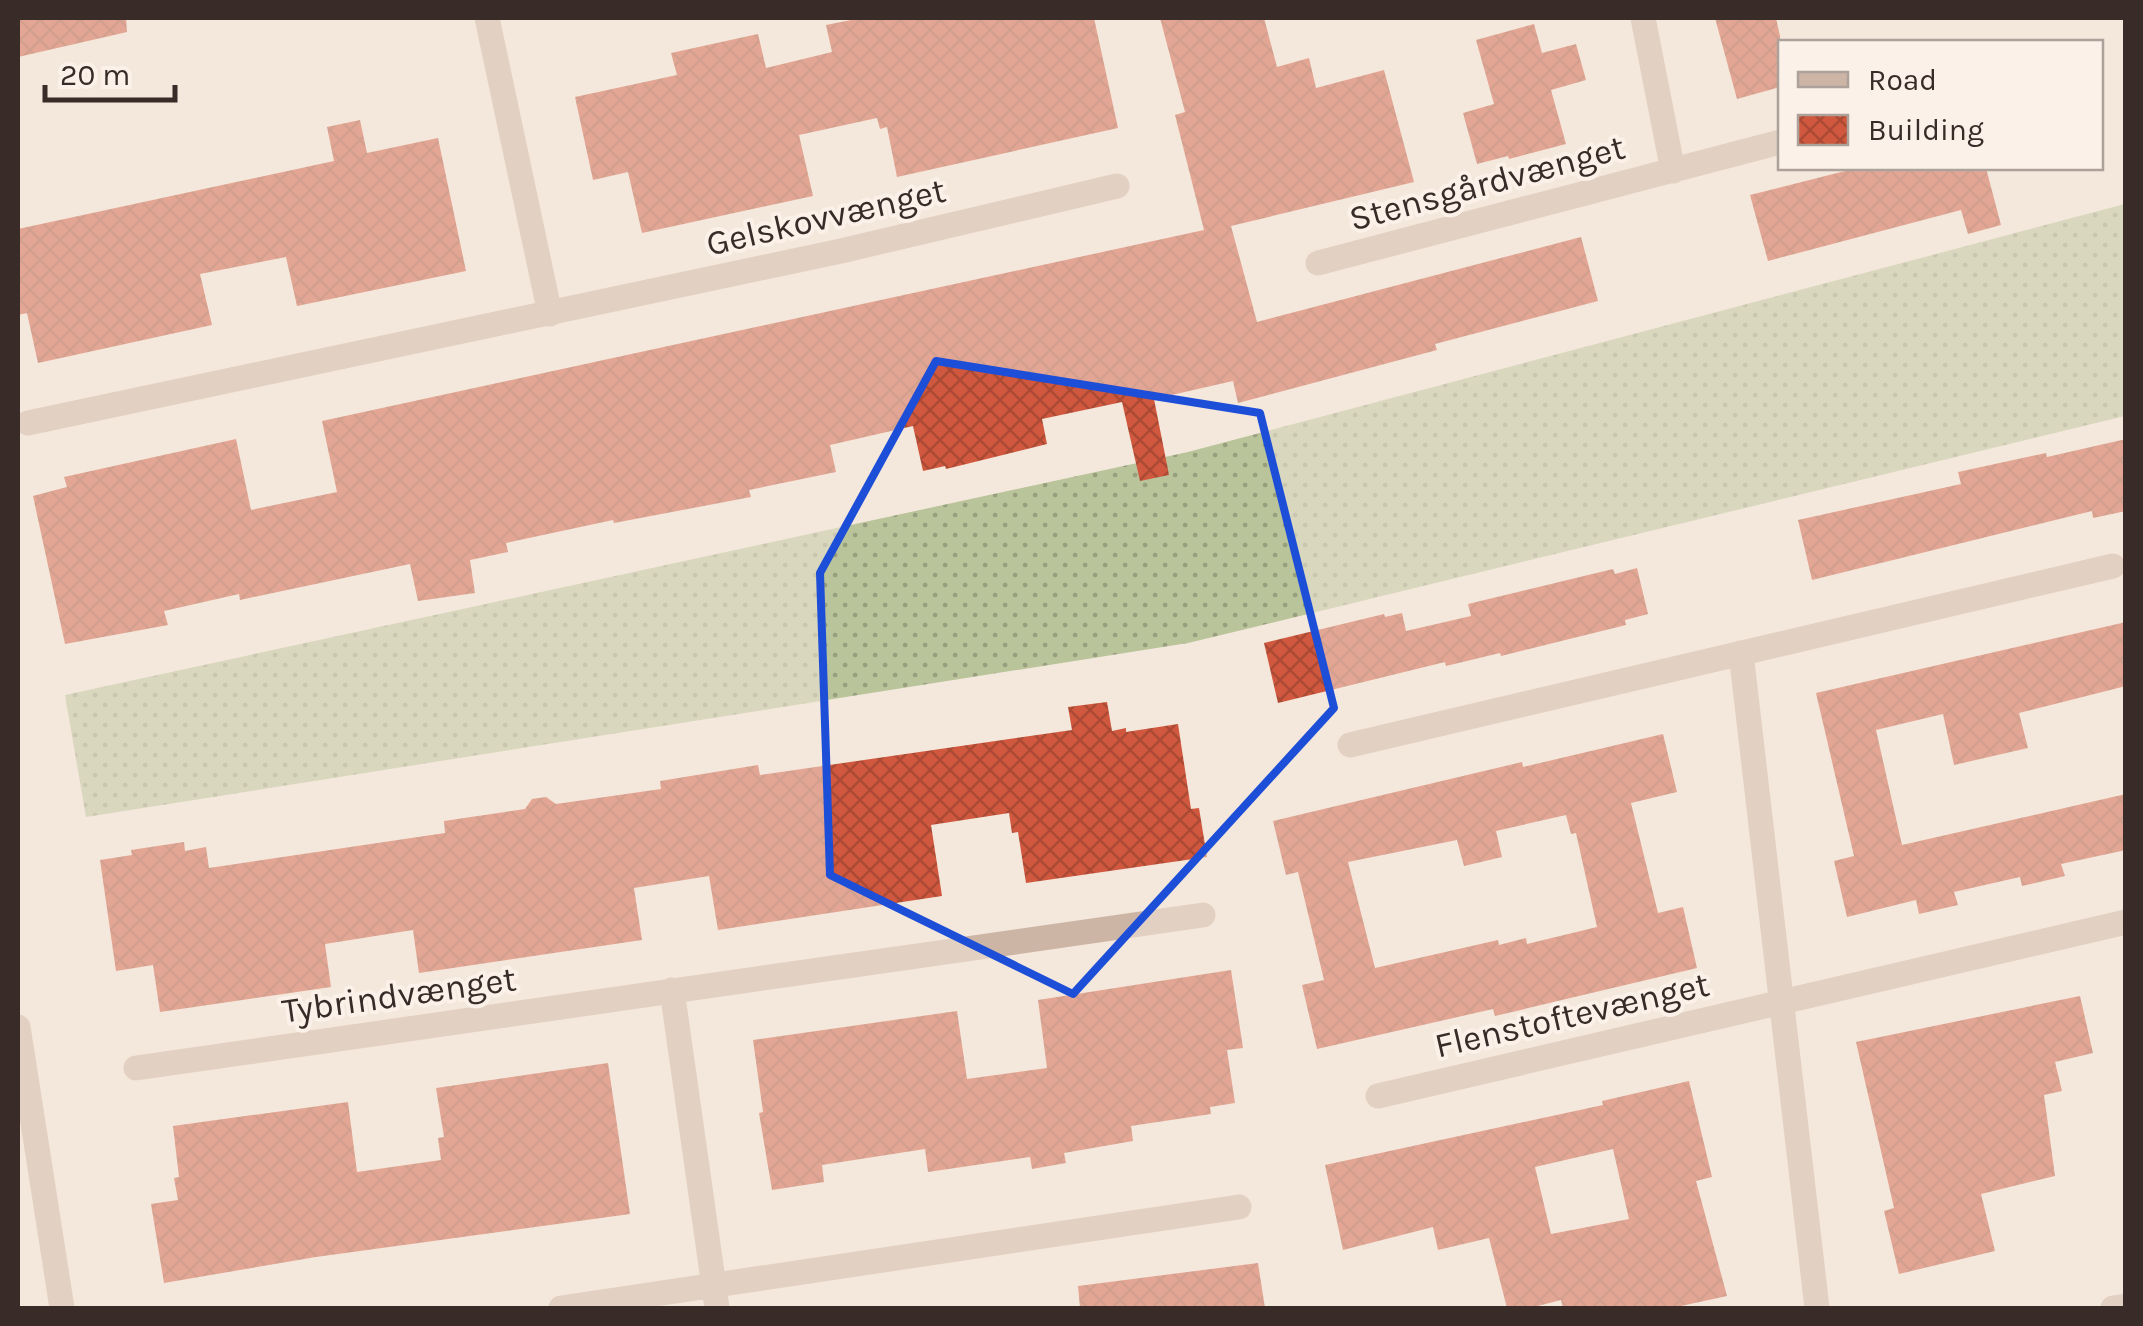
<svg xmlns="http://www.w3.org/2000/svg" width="2143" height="1326" viewBox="0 0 2143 1326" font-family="Karla,sans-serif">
	<defs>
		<pattern id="grass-dots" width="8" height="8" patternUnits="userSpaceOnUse" patternTransform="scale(2.5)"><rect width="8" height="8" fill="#b9c49a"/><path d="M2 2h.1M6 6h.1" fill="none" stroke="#979f7e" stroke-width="1.8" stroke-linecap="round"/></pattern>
		<pattern id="building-cross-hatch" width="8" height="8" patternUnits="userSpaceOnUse" patternTransform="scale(2.5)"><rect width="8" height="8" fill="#d0583e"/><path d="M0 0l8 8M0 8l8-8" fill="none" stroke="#aa4934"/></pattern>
	</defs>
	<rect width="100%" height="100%" fill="#f4e7db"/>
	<!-- grass -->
	<path fill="url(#grass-dots)" d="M2125,204V416L1188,643L86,817L65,695L1188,452Z"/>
	<!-- building -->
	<path fill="url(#building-cross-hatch)" fill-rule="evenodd" d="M18,18H126L127,32L18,57Z
		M861,18H1094L1118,128L897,177L887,127L880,129L877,118L799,135L813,196L642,233L628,172L593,180L575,97L677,75L671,53L758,34L766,68L832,52L826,25Z
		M1160,18H1264L1277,67L1309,58L1316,88L1384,70L1414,182L1231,226L1257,322L1581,237L1598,301L1435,344L1437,350L1238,403L1233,381L1154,399L1169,475L1140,481L1122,402L1042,419L1047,444L946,469L945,466L923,471L913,426L830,445L836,472L749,490L751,497L614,523L613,520L506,543L508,552L470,560L475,593L418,601L410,564L240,600L239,594L164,611L168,625L65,644L33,496L67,487L64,477L236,439L251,510L337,492L322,421L1204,230L1175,115L1185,112Z
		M1715,18H1776L1780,36V87L1737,99Z
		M1534,24L1542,53L1576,44L1586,80L1551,90L1566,144L1509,159L1508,156L1477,164L1463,113L1494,104L1476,40Z
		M360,120L367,153L438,138L466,271L297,306L286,257L200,274L212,325L38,363L27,313L18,315V229L334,161L327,127Z
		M1857,168H1986L2001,225L1968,234L1961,210L1768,261L1750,195Z
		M2126,439V511L2093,518L2092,511L1812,580L1798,520L1961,484L1958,472L2046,453L2047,457Z
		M1637,568L1648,614L1625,620L1626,625L1501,656L1500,653L1446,666L1445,662L1278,703L1264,643L1384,614L1385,617L1402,613L1406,631L1471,616L1468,604L1613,569L1615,574Z
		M2126,622V686L2019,713L2028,748L1954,765L1943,714L1876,730L1902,845L2126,794V850L2061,864L2065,876L2022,886L2020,877L1954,892L1958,905L1919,914L1916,900L1847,917L1834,861L1854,856L1816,693Z
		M1107,702L1112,731L1126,728V732L1178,724L1191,809L1199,808L1207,857L1026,883L1018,832L1012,833L1009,813L931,825L942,896L718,930L709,876L634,888L642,940L419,973L413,930L325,944L331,987L160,1012L153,965L116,971L100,860L132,855L131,850L184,842L185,851L206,847L209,868L445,833L444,821L525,809L532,799L546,797L556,804L661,789L660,781L758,765L760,775L1072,730L1068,707Z
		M1663,734L1677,792L1631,803L1658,913L1683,907L1697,968L1495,1016L1493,1009L1317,1049L1302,985L1324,980L1298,872L1286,875L1273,821L1522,762L1523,767ZM1566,815L1571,834L1576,833L1597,927L1527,944L1526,938L1499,945L1498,940L1375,968L1348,862L1457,840L1464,866L1502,857L1496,831Z
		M1231,970L1243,1048L1227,1050L1235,1103L1210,1107L1211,1114L1131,1126L1133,1141L1064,1153L1066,1163L1032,1169L1030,1157L928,1172L925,1149L822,1165L824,1182L772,1190L759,1113L763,1112L753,1040L957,1011L967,1079L1047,1068L1038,1000Z
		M2080,996L2093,1053L2055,1062L2062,1091L2044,1095L2055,1176L1981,1194L1995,1251L1899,1274L1884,1211L1894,1208L1856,1042Z
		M608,1063L630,1214L316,1257L164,1283L151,1204L178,1200L174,1178L179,1177L173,1126L348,1102L357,1172L441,1160L438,1138L444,1137L436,1088Z
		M1689,1081L1712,1177L1696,1181L1727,1296L1672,1308H1563L1561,1300L1530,1308H1507L1489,1238L1438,1250L1433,1227L1343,1250L1325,1165L1603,1105L1602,1101ZM1613,1149L1629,1219L1551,1234L1535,1167Z
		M1258,1263L1265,1308H1080L1078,1286Z"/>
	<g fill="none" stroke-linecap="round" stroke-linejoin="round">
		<!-- minor -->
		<path stroke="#cdb5a6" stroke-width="25" d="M487,18L550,314
			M1643,18L1673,171
			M1318,263L1780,142
			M28,423L841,251L1117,186
			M1741,653L1817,1308
			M1350,745L2113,566
			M672,990L717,1308
			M18,1027L62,1308
			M136,1068L1203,915
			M1378,1096L2126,922
			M561,1308L1239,1207
			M2113,1308L2126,1306"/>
	</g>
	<!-- marked area -->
	<path d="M0 0H2143V1326H0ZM936,361L1260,413L1334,708L1073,994L830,875L820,573Z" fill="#f4e7db" fill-opacity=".55" fill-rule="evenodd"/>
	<path fill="none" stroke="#1d4ed8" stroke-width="8" stroke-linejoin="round" d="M936,361L1260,413L1334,708L1073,994L830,875L820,573Z"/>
	<g text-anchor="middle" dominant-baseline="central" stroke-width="8" stroke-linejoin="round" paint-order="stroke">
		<!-- street labels -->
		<g font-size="35" fill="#392c28" stroke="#fbf1e8">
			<text transform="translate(1487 183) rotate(-15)">Stensgårdvænget</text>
			<text transform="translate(826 217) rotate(-13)">Gelskovvænget</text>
			<text transform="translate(399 995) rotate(-8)">Tybrindvænget</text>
			<text transform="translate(1572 1015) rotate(-13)">Flenstoftevænget</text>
		</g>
	</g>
	<!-- border -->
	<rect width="2143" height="1326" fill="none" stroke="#392c28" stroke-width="40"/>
	<!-- legend -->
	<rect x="1778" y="40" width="325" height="130" fill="#fbf1e8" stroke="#ada29b" stroke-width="2.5"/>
	<rect x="1798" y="72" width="50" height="15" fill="#cdb5a6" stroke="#ada29b" stroke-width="2.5"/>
	<text x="1868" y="90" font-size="30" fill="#392c28">Road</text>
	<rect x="1798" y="115" width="50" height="30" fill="url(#building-cross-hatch)" stroke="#ada29b" stroke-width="2.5"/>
	<text x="1868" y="140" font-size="30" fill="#392c28">Building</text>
	<!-- scale -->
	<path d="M45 85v15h130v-15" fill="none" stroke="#392c28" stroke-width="5"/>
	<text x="60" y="85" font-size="30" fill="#392c28" stroke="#fbf1e8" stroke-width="8" paint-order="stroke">20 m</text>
</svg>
